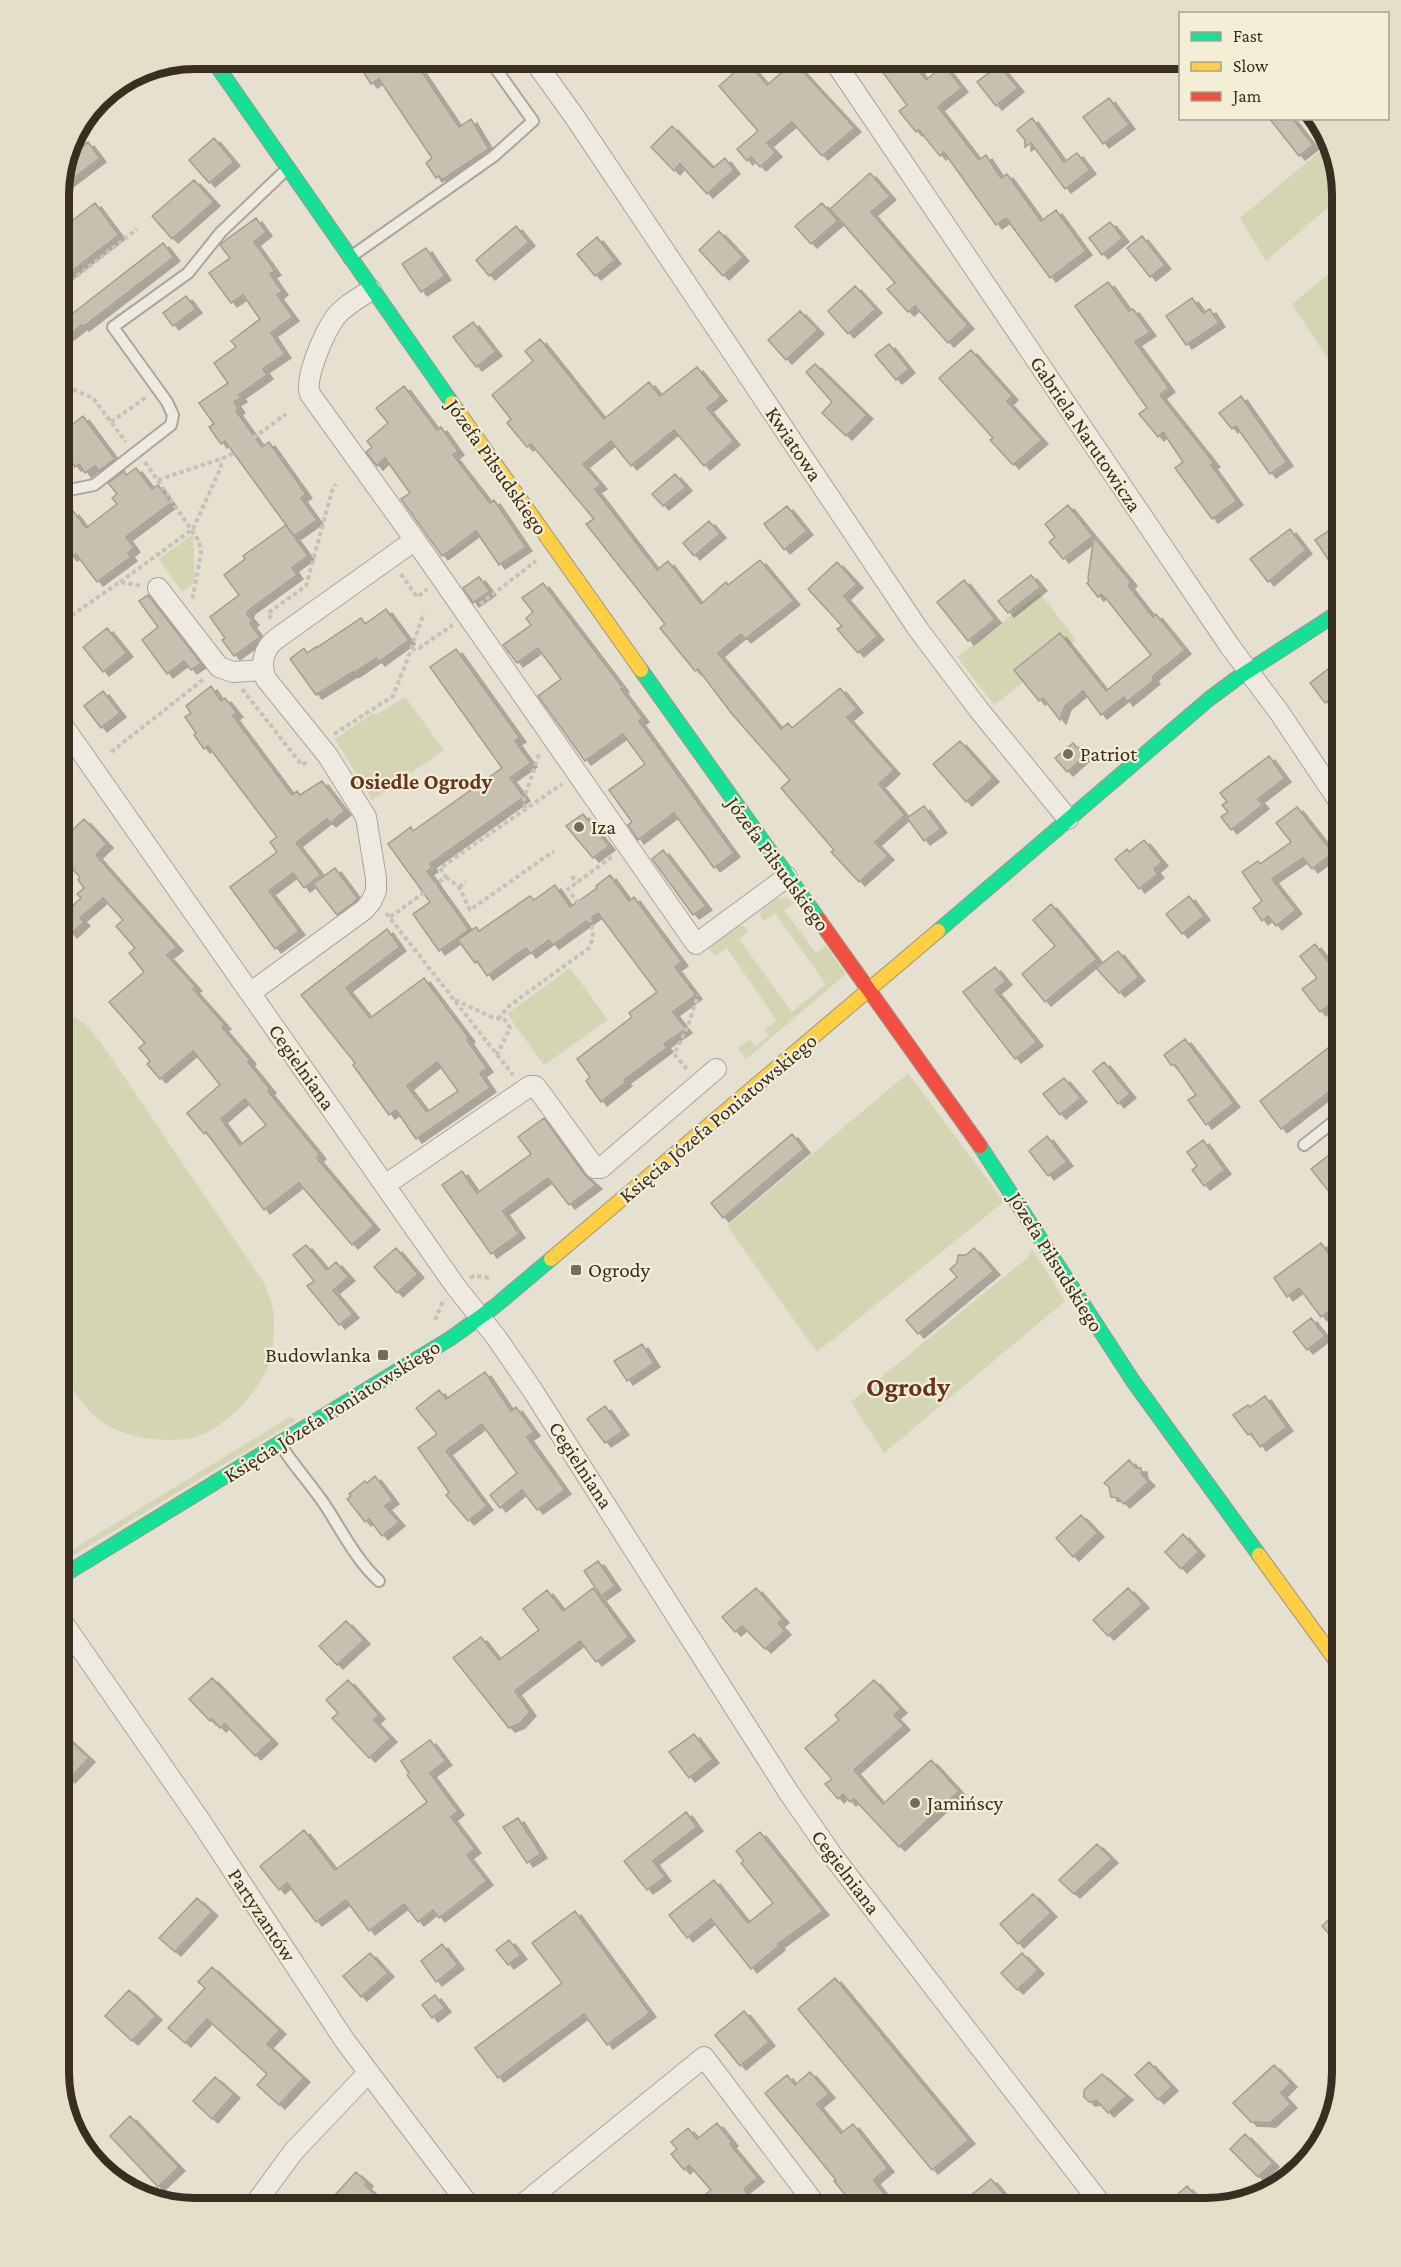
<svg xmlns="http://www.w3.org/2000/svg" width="1401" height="2267" viewBox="0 0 1401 2267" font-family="'Crimson Pro',serif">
	<defs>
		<filter id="shadow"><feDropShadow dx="6" dy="4" stdDeviation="0" flood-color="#0004"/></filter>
	</defs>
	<rect width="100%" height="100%" fill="#e5e0d0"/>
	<!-- green -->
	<path fill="#d3d5b3" d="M1330,143L1342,195L1266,261L1240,218Z
		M1342,263V359L1333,367L1292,304Z
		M193,534L195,582L182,592L159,559Z
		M1040,593L1076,640L994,705L957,657Z
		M405,697L444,750L372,800L335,739L373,713L375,715Z
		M786,897L794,903L784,910L816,953L826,946L846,974L746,1059L738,1048L750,1040L755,1047L769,1035L765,1029L777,1021L727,948L715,956L709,949L714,940L735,925L744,926L748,932L739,939L792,1012L826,984L775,913L763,921L760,914C763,902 775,899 786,897Z
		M570,968L608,1020L544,1065L507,1014Z
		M59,1007L86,1025L101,1043L264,1283C267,1291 271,1301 273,1309C275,1324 274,1345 270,1360C262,1390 222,1432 191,1438C163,1443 126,1438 102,1422C84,1409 71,1387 59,1369Z
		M908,1073L1004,1202L817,1352L727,1226Z
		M1033,1250L1065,1301L884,1453L851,1402L1027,1258Z
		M290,1417L294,1418L295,1421L66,1560L64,1557L65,1554Z"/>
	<!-- building -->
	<path fill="#c9bfb1" stroke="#a69c8f" stroke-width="1.5" fill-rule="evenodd" filter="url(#shadow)" d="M372,59H436L420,69L459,127L471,119L489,149L442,180L439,176L436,178L426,163L432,158L379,79L371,84L360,67Z
		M873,59H910L926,80L944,65L962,88L938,107L979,160L986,155L1001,178L1007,174L1041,221L1056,210L1086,251L1050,278L1006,218L996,225L944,152L940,156L919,130L916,132L899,111L907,105Z
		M747,61L767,85L794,62L855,128L822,156L792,122L767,143L776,153L760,167L751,157L747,161L737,149L758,131L719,86Z
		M999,65L1018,88L996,106L977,82Z
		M1109,98L1129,125L1103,144L1083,117Z
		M1032,118L1064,162L1077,153L1090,170L1065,189L1031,143L1025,147V140L1017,130Z
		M1269,118H1292L1313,145L1299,156Z
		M672,126L713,168L725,158L734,170L707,194L680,164L674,171L651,147Z
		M214,138L234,162L209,183L189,160Z
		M88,142L100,158L59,189L66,154L80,148Z
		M870,173L890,196L871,212L968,325L948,343L915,306L908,312L887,289L895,283L830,209Z
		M194,180L214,202L172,239L152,216Z
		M95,203L119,235L59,281V231Z
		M822,203L838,221L811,244L795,226Z
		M256,218L266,232L254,242L275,271L270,274L282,291L277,295L293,317L271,333L285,354L263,369L267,375L239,395L241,398L234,402L239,409L236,411L262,447L269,442L306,494L301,498L317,520L294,536L225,441L221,444L209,427L214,424L199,403L228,383L214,363L236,347L231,341L260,319L243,295L231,303L209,273L230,258L220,245L223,242Z
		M1110,222L1123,238L1102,255L1089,238Z
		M516,226L529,242L489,276L476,260Z
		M719,231L743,257L723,276L699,250Z
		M1142,236L1165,265L1150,277L1127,248Z
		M597,237L615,260L595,276L577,254Z
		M163,243L174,257L83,327L82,325L59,343V324Z
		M426,248L445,276L421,292L402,264Z
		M1108,282L1129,311L1133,309L1150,332L1135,342L1169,388L1160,395L1214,463L1211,465L1237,501L1212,519L1175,468L1183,462L1163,432L1158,437L1139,414L1147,408L1075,306Z
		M855,286L876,309L848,334L828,311Z
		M186,296L196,309L173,326L163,313Z
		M1192,298L1203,313L1210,309L1219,323L1186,345L1166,316Z
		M800,311L818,330L786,360L768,340Z
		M473,322L496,352L476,367L453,337Z
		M540,339L604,419L649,382L660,396L697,367L721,397L707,408L734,441L704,466L674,430L631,466L611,441L583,464L601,485L595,489L657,570L668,561L701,604L726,582L728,585L760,560L794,601L745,639L741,634L718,653L781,729L788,723L792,728L840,688L857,709L847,717L894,770L879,784L905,815L875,842L888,856L859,882L831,852L834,850L781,788L790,780L732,714L698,669L695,671L660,628L665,624L586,524L594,519L531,444L527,447L507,423L511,419L492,395L533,361L525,351Z
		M889,344L909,369L896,380L875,355Z
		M971,350L1012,396L1007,401L1042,440L1013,465L990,440L993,438L939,378Z
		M815,364L867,415L846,436L822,413L832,402L806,372Z
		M404,386L437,430L441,427L458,451L453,455L490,503L494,500L526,547L499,565L476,531L442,556L401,499L410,493L385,458L377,466L366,452L372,447L367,441L388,423L376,408Z
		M1241,396L1287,462L1270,474L1236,426L1232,429L1219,413Z
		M83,416L115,459L99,471L95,466L85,473L79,464L75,467L59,445V435Z
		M136,468L152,489L158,485L171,503L126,537L134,548L128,553L131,557L97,582L76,554L71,557L59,541V522L73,511L86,528L117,504L112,498L117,494L108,483L124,471L126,475Z
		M675,474L686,487L663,506L652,494Z
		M1068,505L1093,536L1063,559L1049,542L1055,537L1045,524Z
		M787,506L807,531L784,550L764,524Z
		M709,521L720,534L694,556L683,543Z
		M286,525L308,556L292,568L297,575L249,610L247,614L253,621L250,623L260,637L234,656L222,640L225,638L210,617L239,595L224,575L245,559L243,556Z
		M1290,529L1306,550L1268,582L1250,559Z
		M1331,529L1342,545V554L1330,562L1315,540Z
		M1094,537L1131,582L1128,585L1153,617L1156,614L1185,650L1152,677L1154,680L1127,702L1124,697L1101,715L1083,691L1065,706L1060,720L1043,698L1039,701L1014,670L1060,633L1106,691L1151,655L1108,601L1101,594L1098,597L1087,583L1089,581L1088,578Z
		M837,562L857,584L844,596L878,636L858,653L837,629L842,626L808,589Z
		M1031,575L1041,587L1008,613L998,601Z
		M479,577L490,591L473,603L463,588Z
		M964,580L995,619L968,641L937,602Z
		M543,583L623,688L621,689L643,718L639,721L734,853L714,868L674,813L638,840L628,825L632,822L609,790L645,764L623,734L585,761L538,696L561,679L538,648L517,663L503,645L531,625L526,618L533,612L522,598Z
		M148,595L201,663L191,670L184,661L167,674L142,640L158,627L139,601Z
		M386,609L409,640L379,662L376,658L354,673L353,672L316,695L290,659L304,648L307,653L316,647V648L361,618L365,624Z
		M107,628L127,653L103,672L83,647Z
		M456,649L520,738L515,741L531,763L510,778L524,797L430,864L432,868L427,871L469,930L439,951L413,914L430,902L388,844L411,827L413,831L502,768L430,667Z
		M1342,666V690L1325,703L1310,683L1328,669L1332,675Z
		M211,686L221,701L225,698L237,713L233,716L292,795L297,791L300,795L322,781L345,811L330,823L327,819L296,843L321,875L304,888L293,873L269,891L299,931L275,949L230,887L277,852L270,842L277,837L208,746L204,749L194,735L196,733L185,717L191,713L186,706Z
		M103,691L120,713L101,728L84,706Z
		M960,741L993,778L966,802L933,764Z
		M1073,743L1085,756L1067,772L1055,758Z
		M1269,756L1285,778L1258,799L1263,805L1231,830L1221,817L1228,812L1222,805L1227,802L1220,793Z
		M924,806L941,829L924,841L907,818Z
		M1297,807L1333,853L1312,869L1303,858L1272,879L1296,910L1276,926L1268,916L1262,921L1253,908L1262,901L1242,872L1258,861L1260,864L1291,842L1276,823Z
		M583,814L609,846L593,858L566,826Z
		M84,819L107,844L96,855L177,947L167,955L196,987L193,989L225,1025L222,1027L250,1060L248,1062L270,1089L268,1091L320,1155L317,1158L374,1226L352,1245L299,1183L264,1210L206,1132L204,1134L187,1113L220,1085L193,1051L160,1079L147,1064L150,1061L139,1048L145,1043L109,1002L144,972L129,953L135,948L116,926L123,920L103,898L80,918L84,922L71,934L67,929L64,932L59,926V919L81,898L77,894L84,888L78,880L80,877L59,855V843ZM245,1099L266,1125L240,1145L221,1119Z
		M1144,840L1162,862L1154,869L1158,874L1139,889L1115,859L1127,849L1129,852Z
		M663,850L706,906L693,915L652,859Z
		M335,868L358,899L337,915L313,884Z
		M610,875L629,901L634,897L682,962L675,967L696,995L673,1012L686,1029L664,1044L667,1048L624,1080L626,1082L601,1102L586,1081L590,1077L577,1059L632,1017L629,1013L657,992L598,913L553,945L549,940L530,954L526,948L487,976L477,961L475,963L458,940L476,927L479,931L530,896L534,900L555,885L570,907L597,888L596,886Z
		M1189,896L1204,916L1182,934L1166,914Z
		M1051,904L1097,959L1045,1002L1022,974L1055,946L1033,920Z
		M387,929L400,947L346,988L370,1018L424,978L469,1038L467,1040L487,1068L480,1073L490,1088L416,1139L396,1110L389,1115L353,1065L355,1063L301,995ZM437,1062L458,1091L427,1112L407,1086Z
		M1315,944L1342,980V995L1320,1012L1302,989L1317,978L1300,956Z
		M1118,951L1139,977L1119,993L1096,968Z
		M995,967L1006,981L995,990L1037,1042L1015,1059L963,992Z
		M1342,1037V1082L1281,1129L1260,1101Z
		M1185,1039L1234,1103L1206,1125L1188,1100L1196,1095L1175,1065H1171L1164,1055Z
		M1104,1062L1130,1094L1118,1104L1093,1071Z
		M1064,1078L1081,1098L1060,1115L1043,1094Z
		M544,1118L585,1175L596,1185L569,1205L548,1178L503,1211L519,1234L491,1254L442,1185L462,1171L477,1193L531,1154L518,1137Z
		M792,1134L804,1149L723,1218L711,1203Z
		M1047,1136L1067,1162L1048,1176L1029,1151Z
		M1203,1140L1225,1170L1204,1186L1192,1170L1197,1166L1187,1152Z
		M1342,1145V1183L1330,1193L1311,1169Z
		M1321,1243L1342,1272V1301L1321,1317L1299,1288L1287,1297L1274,1278Z
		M306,1245L327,1270L336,1262L349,1277L333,1290L353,1314L339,1325L307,1286L314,1281L293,1255Z
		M396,1248L418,1274L397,1293L374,1267Z
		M974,1248L994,1271L918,1334L906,1320L957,1277L950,1269L957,1263L958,1255H966Z
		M1311,1318L1325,1336L1307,1350L1293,1332Z
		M642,1344L654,1363L627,1381L614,1361Z
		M485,1372L511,1411L516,1407L534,1432L527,1437L565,1490L537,1510L522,1490L500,1508L490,1495L517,1473L482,1424L446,1451L487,1506L468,1521L446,1495L449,1492L418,1448L437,1434L416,1408L439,1390L446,1399Z
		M1265,1396L1287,1427L1260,1447L1251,1433L1248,1435L1233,1415L1248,1405L1250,1407Z
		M605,1406L623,1431L605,1443L587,1419Z
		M1129,1460L1136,1468H1141L1142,1475L1149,1482L1124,1504L1118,1498L1111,1497L1109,1487L1104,1483Z
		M375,1476L393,1500L385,1506L399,1522L382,1536L369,1519L365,1522L347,1499L351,1496L349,1494L365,1481L367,1483Z
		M1081,1515L1098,1533L1073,1557L1056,1538Z
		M1183,1534L1199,1552L1181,1569L1165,1552Z
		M598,1561L615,1586L601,1596L584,1571Z
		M593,1588L629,1637L596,1662L580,1641L515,1691L530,1712L519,1724L509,1728L453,1658L481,1637L499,1660L539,1630L523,1609L547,1590L563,1611Z
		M756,1588L783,1619L778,1623L785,1631L765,1649L742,1626L735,1632L722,1617Z
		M1128,1588L1143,1604L1108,1636L1093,1620Z
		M346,1621L364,1640L337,1665L319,1646Z
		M212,1678L272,1740L255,1756L225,1724L220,1728L212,1719L210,1721L189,1699Z
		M348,1680L379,1715L374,1720L391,1738L369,1758L332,1718L338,1713L326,1700Z
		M874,1680L901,1709L894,1715L904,1726L854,1770L883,1804L931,1760L959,1791L899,1847L854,1799L850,1802L843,1794L838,1799L825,1784L832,1779L805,1748L839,1720L835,1715Z
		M59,1730L89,1758L69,1779L59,1770Z
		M694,1734L713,1759L689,1778L669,1752Z
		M430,1740L446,1761L430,1773L458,1811L451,1817L475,1849L467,1855L487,1881L439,1918L433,1910L418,1922L404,1904L369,1931L346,1900L316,1922L287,1883L279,1890L260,1866L304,1830L335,1870L427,1802L407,1775L409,1773L401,1761Z
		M686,1812L697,1827L653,1861L665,1877L647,1890L624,1861Z
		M518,1818L541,1854L527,1863L503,1827Z
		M760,1832L823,1911L778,1944L779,1946L751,1969L711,1919L687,1938L669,1915L714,1880L748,1923L773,1903L741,1863L744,1861L736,1851Z
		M1097,1844L1112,1859L1074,1894L1059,1880Z
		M1033,1894L1051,1913L1018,1944L1000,1924Z
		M197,1898L212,1912L175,1952L159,1938Z
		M1342,1907V1949L1322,1926Z
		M575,1911L650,2013L607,2045L584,2014L498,2078L475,2048L562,1983L532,1943Z
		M509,1940L521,1955L508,1965L496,1950Z
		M442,1944L458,1965L436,1982L421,1961Z
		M370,1953L388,1973L361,1997L343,1976Z
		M1022,1953L1038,1970L1017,1990L1001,1973Z
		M212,1967L280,2030L267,2044L304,2078L279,2105L257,2085L267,2074L207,2019L185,2043L168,2028L205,1988L198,1982Z
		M835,1978L969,2140L932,2170L798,2009Z
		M129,1990L156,2016L132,2041L105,2016Z
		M435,1995L445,2008L432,2018L422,2005Z
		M744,2011L769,2042L740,2066L715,2035Z
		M1149,2062L1172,2087L1158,2100L1135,2075Z
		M1274,2065L1291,2083L1281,2093L1291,2104L1270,2123L1251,2122L1233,2103Z
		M810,2072L829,2094L817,2104L841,2133L853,2124L888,2168L875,2179L874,2181L896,2208H866L856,2196L850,2201L834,2181L836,2180L765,2093L787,2075L795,2085Z
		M1102,2074L1127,2096L1108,2113L1097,2101L1089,2102L1084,2097V2090Z
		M215,2077L234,2094L212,2119L193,2101Z
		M130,2116L179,2167L158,2187L110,2136Z
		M717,2123L732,2142L730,2144L758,2178L744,2189L759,2208H714L703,2196L711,2190L689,2165L684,2170L671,2154L677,2149L671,2142L688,2128L697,2139Z
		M1245,2134L1273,2163L1258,2177L1230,2149Z
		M356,2172L367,2182L365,2185L391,2208H347L334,2196Z
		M991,2179L1016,2208H978L969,2197Z
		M1187,2186L1207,2208H1162Z"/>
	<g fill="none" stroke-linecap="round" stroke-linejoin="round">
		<!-- lane casing -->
		<g stroke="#aba599" stroke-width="14">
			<path id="lane" d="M349,258L494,156L533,121L489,59
				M59,492L94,485L171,425L173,415L167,402L113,327L188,273L221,232L286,170
				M1304,1145L1342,1115
				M280,1444C293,1465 310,1483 325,1505C342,1531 356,1560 379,1581"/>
		</g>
		<!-- street casing -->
		<g stroke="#aba599" stroke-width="22">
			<path id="street" d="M533,59L574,116L918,629L979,710L1068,819
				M833,59L1229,645L1279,712L1342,806
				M140,71L145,68
				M371,290C359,298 342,307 334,319C324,334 304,378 310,394L415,540L696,944L787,877
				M158,588L219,667L233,672L262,670
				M59,720L456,1287L496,1337L533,1391L789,1793L835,1859L1104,2208
				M250,993L364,910L371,902L376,891V878L366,817L328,756L266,679C260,665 263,649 276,639L415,540
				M385,1185L530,1086H535L542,1095L595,1168H601L716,1069
				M59,1617L201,1822L345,2041L471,2208
				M252,2208L294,2151L368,2073
				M518,2208L704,2057L818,2208"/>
		</g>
		<!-- fast casing -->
		<g stroke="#9b9588" stroke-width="16">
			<path id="fast" d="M212,59L452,403
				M641,670L819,920
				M938,931L1209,699L1236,679L1342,610
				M980,1146L1133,1381L1259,1555
				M59,1578L451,1338L494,1307L551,1259"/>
		</g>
		<!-- slow casing -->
		<g stroke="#9b9588" stroke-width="16">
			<path id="slow" d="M452,403L641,670
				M551,1259L938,931
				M1259,1555L1342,1669"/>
		</g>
		<!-- jam casing -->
		<g stroke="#9b9588" stroke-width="16">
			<path id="jam" d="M819,920L980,1146"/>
		</g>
		<!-- path -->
		<path stroke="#c6c2b9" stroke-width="4" stroke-dasharray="4.5 3" stroke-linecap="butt" d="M59,290L137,229
			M59,384L93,398L126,442
			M111,422L148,396
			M145,462L199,541L201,553L192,602
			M158,480L229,456L286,414
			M401,574L417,597L427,589
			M120,582L193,529L221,467L220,460
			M480,604L536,561
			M271,619L268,613L306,586L332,491L336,484
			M59,624L120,582L142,586
			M411,649L424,613
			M59,687L71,705
			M242,689L302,765L308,761
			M334,734L393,696L411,650L419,648L453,625
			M111,752L204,679
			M526,808L523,802L540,751
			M572,876L577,883
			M446,877L459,887L470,910L554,851
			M459,887L466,882
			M386,913L513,1075
			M390,917L446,877L440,868L562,784
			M455,1000L494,1018L504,1019L510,1028L497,1055
			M498,1019L509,1006L589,948C601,924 581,908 568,889L613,856
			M687,1069L674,1054L688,1026L698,995
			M470,1278L474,1276L492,1278
			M435,1320L444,1299"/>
		<!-- lane -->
		<use href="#lane" stroke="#eeeae2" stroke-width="10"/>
		<!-- street -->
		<use href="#street" stroke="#eeeae2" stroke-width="20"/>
		<!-- fast -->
		<use href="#fast" stroke="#16e098" stroke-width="14"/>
		<!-- slow -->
		<use href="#slow" stroke="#ffcf43" stroke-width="14"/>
		<!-- jam -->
		<use href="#jam" stroke="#f24e42" stroke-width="14"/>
	</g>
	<!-- markers -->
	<g fill="#766c5e" stroke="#f5eed7" stroke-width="2">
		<circle cx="1068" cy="754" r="6"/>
		<circle cx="579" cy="827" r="6"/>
		<rect x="570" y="1264" width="12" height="12" rx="3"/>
		<rect x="377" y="1349" width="12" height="12" rx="3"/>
		<circle cx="915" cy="1803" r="6"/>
	</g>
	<g text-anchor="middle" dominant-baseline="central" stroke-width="4.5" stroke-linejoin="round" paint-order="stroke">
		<!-- street labels -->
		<g font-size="21" fill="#3a2e20" stroke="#f5eed7">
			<text transform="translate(1086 434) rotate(56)">Gabriela Narutowicza</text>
			<text transform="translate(794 444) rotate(56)">Kwiatowa</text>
			<text transform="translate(497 467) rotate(55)">Józefa Piłsudskiego</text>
			<text transform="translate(778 864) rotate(54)">Józefa Piłsudskiego</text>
			<text transform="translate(302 1067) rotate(55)">Cegielniana</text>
			<text transform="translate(718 1118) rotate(-40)">Księcia Józefa Poniatowskiego</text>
			<text transform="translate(1056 1262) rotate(58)">Józefa Piłsudskiego</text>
			<text transform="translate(332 1411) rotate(-32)">Księcia Józefa Poniatowskiego</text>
			<text transform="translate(581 1465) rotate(57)">Cegielniana</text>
			<text transform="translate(846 1872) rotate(53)">Cegielniana</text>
			<text transform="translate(262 1915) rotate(57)">Partyzantów</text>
		</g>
		<!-- poi labels -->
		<g font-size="21" fill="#3a2e20" stroke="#f5eed7" text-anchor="start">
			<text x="1080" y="754">Patriot</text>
			<text x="591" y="827">Iza</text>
			<text x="588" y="1270">Ogrody</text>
			<text x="371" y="1355" text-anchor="end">Budowlanka</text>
			<text x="927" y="1803">Jamińscy</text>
		</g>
		<!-- neighbourhood labels -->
		<g font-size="22" font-weight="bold" fill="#663320" stroke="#f5eed7">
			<text x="421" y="781">Osiedle Ogrody</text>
		</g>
		<!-- district labels -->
		<g font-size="27" font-weight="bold" fill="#663320" stroke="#f5eed7">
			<text x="908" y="1387">Ogrody</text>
		</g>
	</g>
	<!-- crop -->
	<path d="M0 0H1401V2267H0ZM195 69H1206A126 126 0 0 1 1332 195V2072A126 126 0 0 1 1206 2198H195A126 126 0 0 1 69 2072V195A126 126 0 0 1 195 69Z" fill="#e6dfc8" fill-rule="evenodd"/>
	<path fill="none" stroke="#3a2e20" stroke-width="8" d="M195 69H1206A126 126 0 0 1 1332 195V2072A126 126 0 0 1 1206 2198H195A126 126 0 0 1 69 2072V195A126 126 0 0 1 195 69Z"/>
	<!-- legend -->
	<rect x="1179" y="12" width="210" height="108" fill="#f5eed7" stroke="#aaa18e" stroke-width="1.5"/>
	<rect x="1191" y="32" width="30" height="9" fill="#16e098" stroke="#aaa18e" stroke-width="1.5"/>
	<text x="1233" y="42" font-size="18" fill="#3a2e20">Fast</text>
	<rect x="1191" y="62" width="30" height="9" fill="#ffcf43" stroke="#aaa18e" stroke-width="1.5"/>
	<text x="1233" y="72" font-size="18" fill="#3a2e20">Slow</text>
	<rect x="1191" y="92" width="30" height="9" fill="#f24e42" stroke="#aaa18e" stroke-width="1.5"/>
	<text x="1233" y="102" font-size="18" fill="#3a2e20">Jam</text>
</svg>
